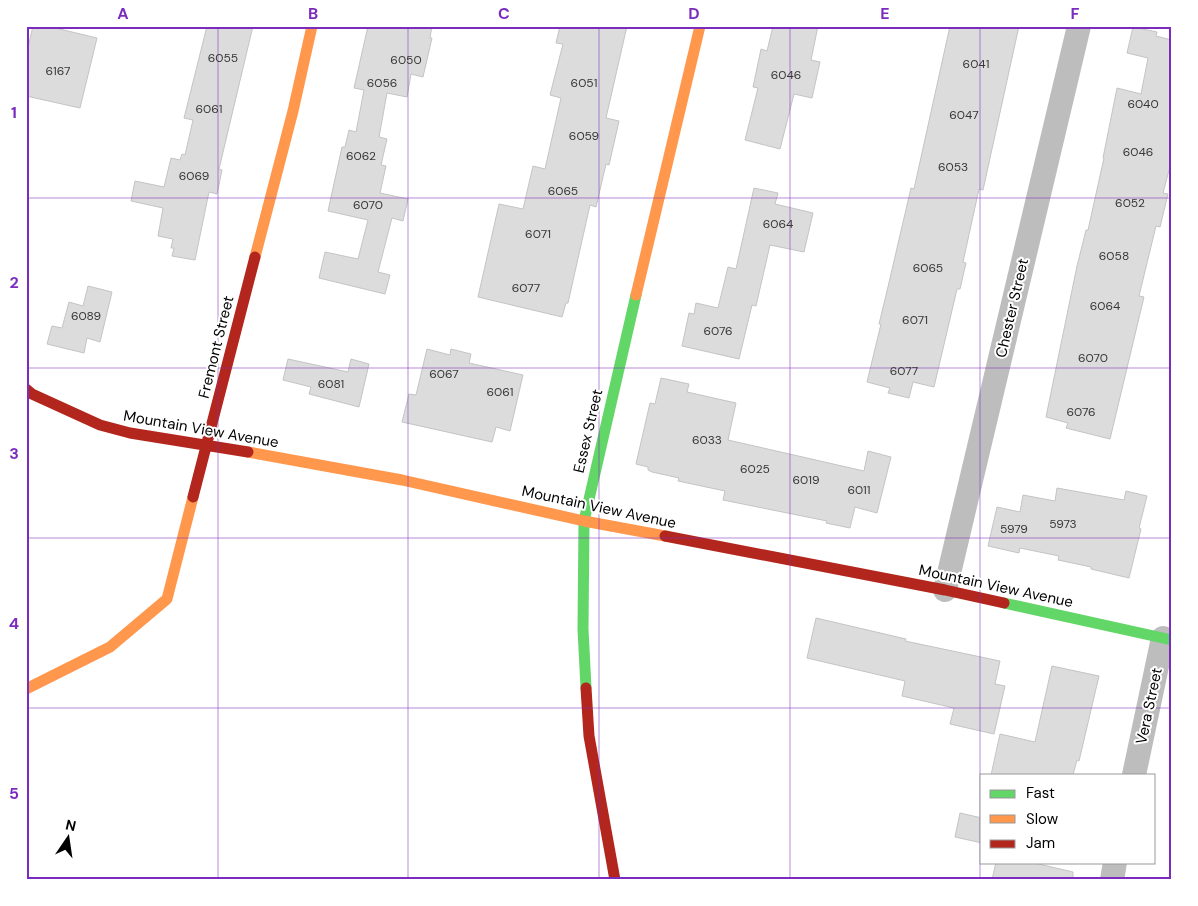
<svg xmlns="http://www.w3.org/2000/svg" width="1198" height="906" viewBox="0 0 1198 906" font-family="'DM Sans',sans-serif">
	<rect width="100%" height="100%" fill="#fff"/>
	<!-- building -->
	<path fill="#dcdcdc" stroke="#c4c4c4" d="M33,26H47L97,38L80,108L26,96V56Z
		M207,26H253L219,169L222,170L217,194L209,192L195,260L172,256L174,248H171L173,239L158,236L163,208L131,201L135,181L164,187L171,158L180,160L182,154L185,155L193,120L184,118Z
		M368,26H432L430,38H432L423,77L411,74L407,97L387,93L379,137L387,139L381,165L386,166L380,193L408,199L403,221L392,218L378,272L390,275L385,294L319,278L325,252L358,259L368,220L328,211L342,147H345L349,130L356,132L364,90L354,88Z
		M560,26H627L606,118L619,121L609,165L606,164L596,207L590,205L568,303H566L562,317L478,297L499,204L523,209L533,166L545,169L561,98L550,95L563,44L556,43Z
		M773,26H818L811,60L820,62L812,98L794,94L780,149L745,140L758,88L753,87L761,49L767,51Z
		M950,26H1019L983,190L979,189L963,262L966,263L960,289H957L934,387L913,382L909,398L888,393L890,388L867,382L881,324H879L887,291L911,188L914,189Z
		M1133,27L1157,32L1156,36L1172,40V159L1163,193L1168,194L1160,227L1156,226L1139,296L1144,297L1110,439L1066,428L1068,423L1046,417L1077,266L1086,230H1088L1104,158H1103L1117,88L1141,94L1148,58L1127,53Z
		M754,188L778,193L775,204L813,213L804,252L770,245L756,306L752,305L739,359L682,346L689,313L694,314L696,303L718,308L728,267L736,269Z
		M88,286L112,292L100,342L87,338L84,353L47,344L52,326L62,328L69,302L83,306Z
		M427,349L450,355L451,349L471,354L469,363L523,375L510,431L496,427L492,442L402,422L409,394L416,395Z
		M288,359L348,372L351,359L369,364L359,407L309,394L311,387L283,380Z
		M661,378L689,384L687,392L736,403L728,440L864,471L868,451L891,457L877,513L855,507L850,528L826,523L827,521L723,500L725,491L678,481L679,478L652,472L648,470V467L636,464L650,403L655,404Z
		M1057,488L1124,500L1126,491L1147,496L1139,528L1141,529L1129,578L1091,569V567L1058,560L1059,556L1020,548L1019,553L988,546L997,507L1020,512L1023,495L1055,501Z
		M816,618L906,639L905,641L1000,661L995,684L1005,686L994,734L950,724L954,708L902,696L905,681L807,658Z
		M1052,666L1099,676L1079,761L1077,760L1073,775H991L1000,734L1035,742Z
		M960,813L982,818V843L955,837Z
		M996,862H1030L1073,872V880H992Z"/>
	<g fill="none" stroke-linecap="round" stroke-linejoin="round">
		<!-- street -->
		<path stroke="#bdbdbd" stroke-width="24" d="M945,590L1079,26
			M1134,775L1163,638
			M1112,880L1115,862"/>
		<!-- fast -->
		<path stroke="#63d668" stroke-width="11" d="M1004,603L1172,640
			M586,688L583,629L584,521L636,295"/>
		<!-- slow -->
		<path stroke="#ff974d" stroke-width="11" d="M255,257L293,111L312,26
			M636,295L700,26
			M248,452L402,480L584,521L665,536
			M26,689L110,647L167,599L193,497"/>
		<!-- jam -->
		<path stroke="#b3261e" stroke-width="11" d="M26,389L32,394L100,425L130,433L248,452
			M193,497L255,257
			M665,536L945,590L1004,603
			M586,688L589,736L615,880"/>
	</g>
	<!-- grid -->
	<path fill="none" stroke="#7b2cbf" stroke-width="1" stroke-opacity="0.55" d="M218,26V880M408,26V880M599,26V880M790,26V880M980,26V880M26,198H1172M26,368H1172M26,538H1172M26,708H1172"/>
	<g text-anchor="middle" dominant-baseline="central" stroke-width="4" stroke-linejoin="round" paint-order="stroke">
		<!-- number labels -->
		<g font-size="12" fill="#373737">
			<text x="223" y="58">6055</text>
			<text x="406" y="60">6050</text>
			<text x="976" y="64">6041</text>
			<text x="58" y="71">6167</text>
			<text x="786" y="75">6046</text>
			<text x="382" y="83">6056</text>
			<text x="584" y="83">6051</text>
			<text x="1143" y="104">6040</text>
			<text x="209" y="109">6061</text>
			<text x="964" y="115">6047</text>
			<text x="584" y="136">6059</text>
			<text x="1138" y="152">6046</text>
			<text x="361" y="156">6062</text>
			<text x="953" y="167">6053</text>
			<text x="194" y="176">6069</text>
			<text x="563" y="191">6065</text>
			<text x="1130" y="203">6052</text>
			<text x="368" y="205">6070</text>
			<text x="778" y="224">6064</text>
			<text x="538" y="234">6071</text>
			<text x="1114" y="256">6058</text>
			<text x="928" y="268">6065</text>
			<text x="526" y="288">6077</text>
			<text x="1105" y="306">6064</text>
			<text x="86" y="316">6089</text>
			<text x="915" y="320">6071</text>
			<text x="718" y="331">6076</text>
			<text x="1093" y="358">6070</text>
			<text x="904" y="371">6077</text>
			<text x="444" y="374">6067</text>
			<text x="331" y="384">6081</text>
			<text x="500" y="392">6061</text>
			<text x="1081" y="412">6076</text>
			<text x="707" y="440">6033</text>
			<text x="755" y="469">6025</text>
			<text x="806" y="480">6019</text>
			<text x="859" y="490">6011</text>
			<text x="1063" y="524">5973</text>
			<text x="1014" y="529">5979</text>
		</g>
		<!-- street labels -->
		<g font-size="15" fill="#000" stroke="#fff">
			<text transform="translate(1012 308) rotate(-77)">Chester Street</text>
			<text transform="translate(216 347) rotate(-76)">Fremont Street</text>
			<text transform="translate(201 429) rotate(10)">Mountain View Avenue</text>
			<text transform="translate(588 431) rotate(-77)">Essex Street</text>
			<text transform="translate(599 507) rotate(12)">Mountain View Avenue</text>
			<text transform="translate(996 586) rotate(12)">Mountain View Avenue</text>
			<text transform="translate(1149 706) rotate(-78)">Vera Street</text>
		</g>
	</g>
	<!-- border -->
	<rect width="1198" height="906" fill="none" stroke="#ffffff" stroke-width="55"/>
	<!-- legend -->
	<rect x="980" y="774" width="175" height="90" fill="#ffffff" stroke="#999999"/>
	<rect x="990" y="790" width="25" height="8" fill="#63d668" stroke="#999999"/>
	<text x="1026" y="798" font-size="15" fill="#000000">Fast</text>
	<rect x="990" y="815" width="25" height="8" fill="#ff974d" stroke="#999999"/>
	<text x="1026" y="824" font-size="15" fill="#000000">Slow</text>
	<rect x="990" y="840" width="25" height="8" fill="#b3261e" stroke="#999999"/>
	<text x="1026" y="848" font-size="15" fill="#000000">Jam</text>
	<!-- north arrow -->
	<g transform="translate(68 838) rotate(13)" stroke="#ffffff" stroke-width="4" paint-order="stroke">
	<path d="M0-4L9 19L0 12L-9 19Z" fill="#000000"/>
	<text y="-8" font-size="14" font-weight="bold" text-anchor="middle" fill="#000000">N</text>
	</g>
	<rect x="28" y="28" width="1142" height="850" fill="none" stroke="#7b2cbf" stroke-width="2"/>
	<g font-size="16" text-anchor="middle" font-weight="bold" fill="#7b2cbf">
		<text x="123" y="19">A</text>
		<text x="313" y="19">B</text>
		<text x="504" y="19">C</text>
		<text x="694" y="19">D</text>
		<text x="885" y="19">E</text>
		<text x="1075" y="19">F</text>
		<text x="14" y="118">1</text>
		<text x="14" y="288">2</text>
		<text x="14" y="459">3</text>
		<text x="14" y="629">4</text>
		<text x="14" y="799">5</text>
	</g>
</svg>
